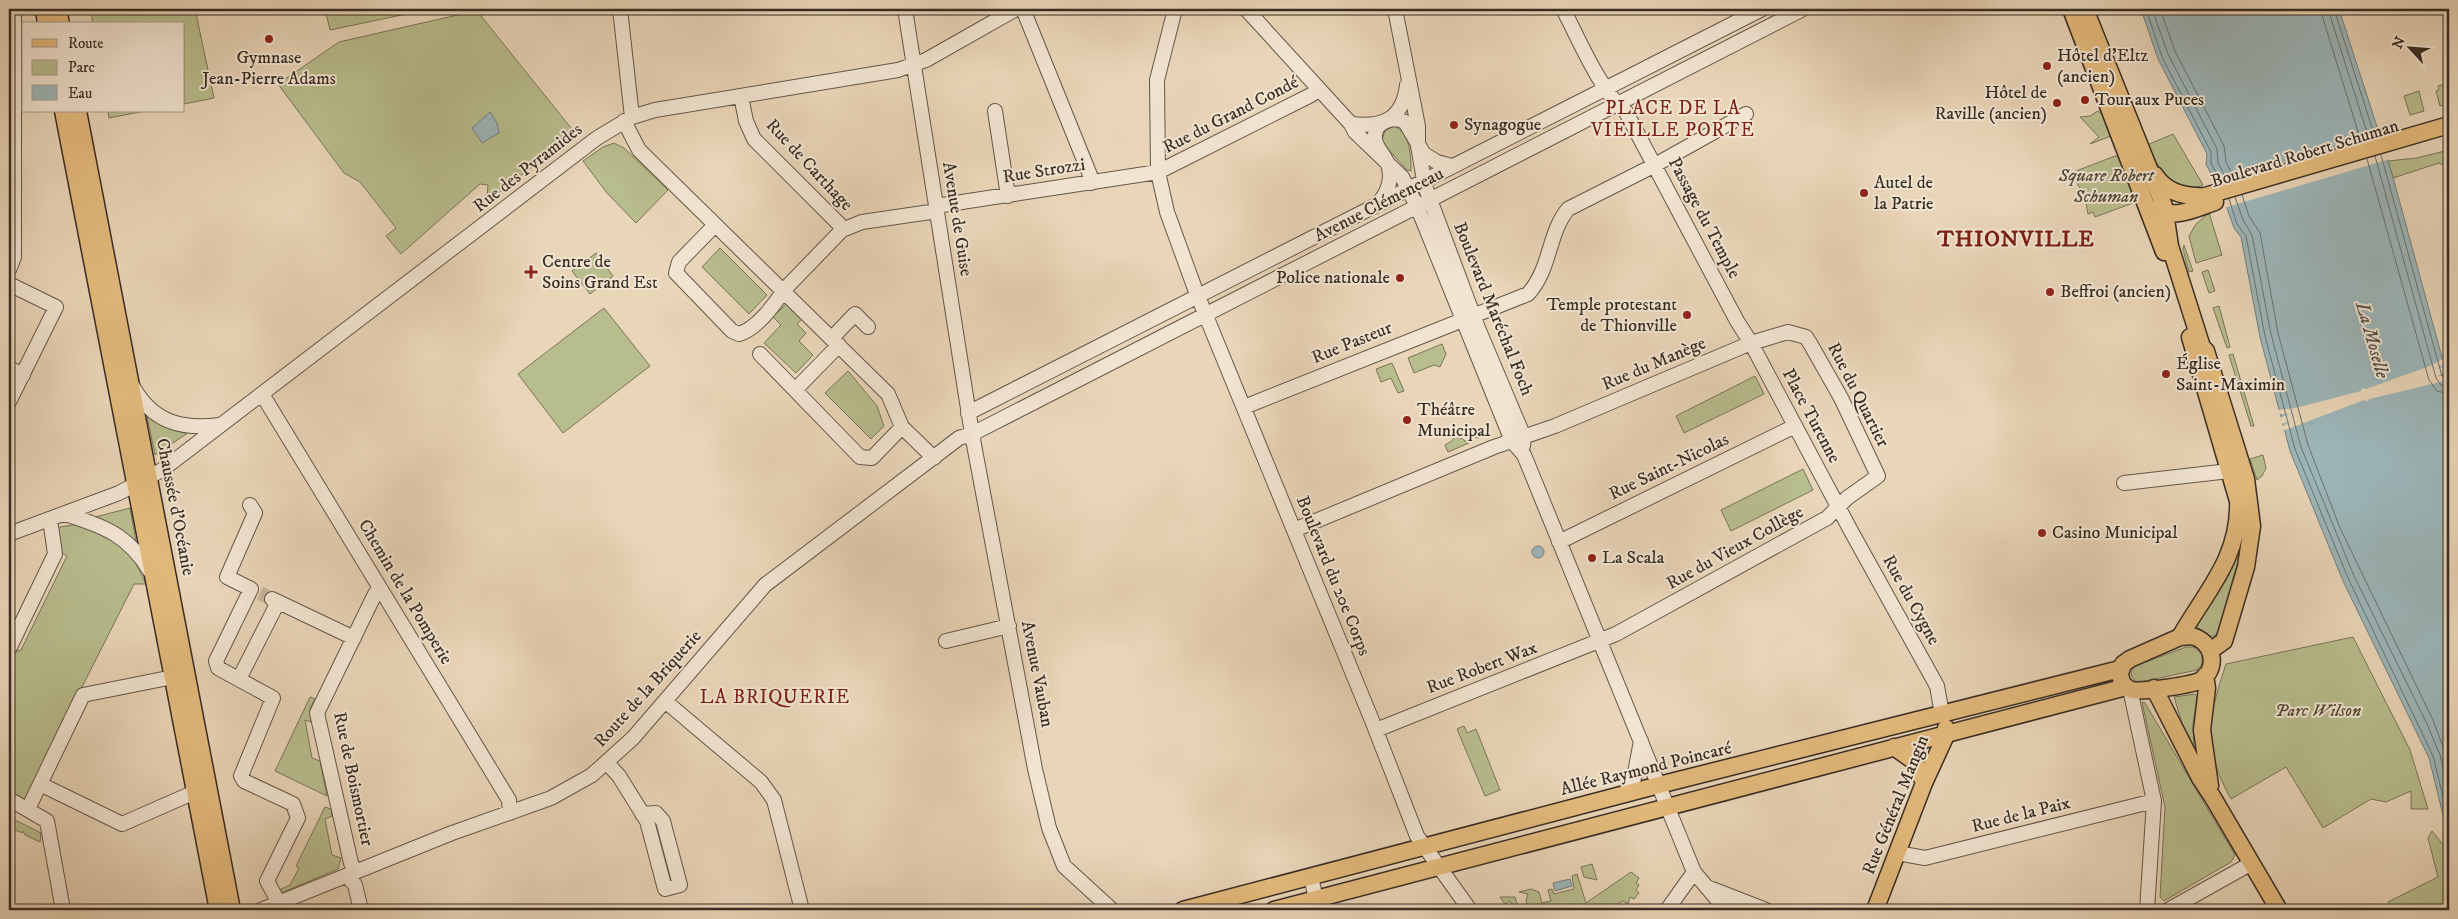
<svg xmlns="http://www.w3.org/2000/svg" width="2458" height="919" viewBox="0 0 2458 919" font-family="'IM FELL DW Pica',serif">
	<rect width="100%" height="100%" fill="#e9d5b8"/>
	<filter id="stains"><feTurbulence type="fractalNoise" baseFrequency=".004" numOctaves="4"/><feColorMatrix values="0 0 0 0 .2 0 0 0 0 .09 0 0 0 0 .02 0 0 0 .5 -.17"/></filter>
	<radialGradient id="worn" r=".72"><stop offset=".6" stop-color="#630" stop-opacity="0"/><stop offset="1" stop-color="#630" stop-opacity=".3"/></radialGradient>
	<!-- green -->
	<path fill="#b8bd8e" stroke="#787559" d="M90,9H195L214,98L184,104V24H93Z
		M325,9H430L330,30Z
		M475,11L481,16L575,133L495,196H487L488,185L480,184L401,254L386,236L396,228L360,182L344,173L278,84L339,42Z
		M2449,83V104L2440,106L2436,91L2439,90L2438,86Z
		M2419,91L2424,111L2410,115L2404,96Z
		M108,111H145L109,118Z
		M2098,111L2102,114L2111,136L2090,144L2099,137L2080,117L2090,116Z
		M1394,126C1410,132 1411,156 1411,171L1407,170L1384,145L1382,140L1385,131Z
		M2173,134L2203,185C2174,199 2158,166 2147,145Z
		M614,143L624,148L668,190L636,223L607,193L583,161L603,147Z
		M2449,150V168L2439,163L2393,178L2388,161L2417,158Z
		M2115,156L2121,158L2136,199L2133,203L2095,217L2093,212L2088,214L2085,196L2071,173Z
		M2209,213L2222,255L2196,263L2189,236L2196,224Z
		M2184,245L2193,271L2189,272L2183,249Z
		M720,248L767,295L749,314L702,267Z
		M596,253L613,276L590,294L572,271Z
		M2208,270L2215,291L2209,293L2202,272Z
		M787,303L802,319L797,324L806,333L799,341L813,355L796,373L764,343L781,325L773,317Z
		M2219,306L2230,347L2227,348L2213,308Z
		M604,308L650,366L563,433L518,374Z
		M1442,344L1446,354L1440,367L1434,365L1414,373L1408,358Z
		M2233,354L2254,426H2251L2229,355Z
		M1392,363L1404,391L1398,393L1391,378L1381,382L1376,369Z
		M848,371L877,406L884,426L871,439L825,393Z
		M1755,376L1764,394L1684,433L1676,416Z
		M146,412L192,430L155,455Z
		M1462,428L1477,432L1479,438L1456,432Z
		M1455,435L1469,443L1448,452L1445,445L1452,441Z
		M2263,455L2266,468L2262,476L2257,480L2250,459Z
		M1803,469L1813,490L1731,531L1721,510Z
		M130,508L136,542L119,528L95,517Z
		M78,524C121,541 126,541 146,584H134L24,802L9,794V653L21,650L67,556L59,551L55,528Z
		M2239,558L2218,632L2215,636H2210L2196,626L2226,580L2236,559Z
		M2353,637L2410,750L2428,809H2411V791L2386,802L2371,799L2323,828L2286,767L2231,799C2201,746 2208,719 2226,664Z
		M2186,647H2194L2202,654V664L2197,670L2141,682C2135,682 2131,678 2131,672L2135,666Z
		M2195,694L2197,697L2193,724L2194,749L2185,733L2174,697Z
		M310,697L315,699L310,708L311,722L305,720L312,758L320,761L327,796L275,771Z
		M2142,702L2145,703L2235,855L2231,862L2164,901L2160,897L2165,807Z
		M1464,726L1467,733L1476,729L1500,790L1485,796L1457,729Z
		M325,807L331,809L332,816L325,819L332,855L341,858L338,869L281,893L279,890L290,885L299,868L296,866Z
		M9,817L41,833L40,842L25,835L23,831L22,833L9,827Z
		M2432,831L2449,852V910H2432L2431,905L2422,910H2393L2388,902L2438,877L2428,838Z
		M1592,864L1597,880L1584,877L1581,867Z
		M1631,872L1639,878L1636,883L1639,885L1636,890L1639,893L1634,899L1630,897L1628,904L1623,901L1617,904L1620,910H1529L1526,901L1528,894L1519,892L1531,889L1539,892L1542,903L1551,901L1548,890L1552,889L1554,894L1574,889L1572,876L1577,874L1586,903Z
		M1500,897H1515L1519,910H1512L1515,908L1510,901L1505,904Z"/>
	<!-- water -->
	<path fill="#9cb6b9" stroke="#747f7d" d="M2141,9H2339L2391,170L2449,383V826L2446,827L2429,758L2343,581L2290,451L2260,337L2241,237L2234,228L2223,197L2206,164L2207,154L2158,59Z
		M490,112L497,123L499,133L482,143L472,128Z
		M1532 552a6 6 0 1 1 12 0a6 6 0 1 1-12 0Z
		M1570,879L1572,886L1555,891L1553,883Z"/>
	<!-- pier -->
	<path fill="#e9d5b8" d="M2382,134L2390,159L2224,208L2213,183Z
		M2445,358L2446,363L2436,369L2447,366L2449,372L2437,376H2449V380L2369,399L2367,402L2364,400L2283,431L2281,427L2292,421L2281,424L2279,418L2290,414H2278L2277,410L2295,408L2361,391L2362,388L2366,389L2430,366Z"/>
	<g fill="none" stroke-linecap="round" stroke-linejoin="round">
		<!-- shore -->
		<path stroke="#6a726e" stroke-width="1" d="M2146,9L2162,57L2211,152V163L2221,182
			M2152,9L2168,54L2217,149L2218,163L2227,180
			M2160,9L2175,51L2224,146L2226,162L2234,178
			M2320,9L2361,141
			M2328,9L2369,139
			M2334,9L2375,137
			M2381,155L2442,376L2449,380
			M2375,156L2436,378L2441,385L2449,387
			M2367,159L2429,380L2437,391L2449,394
			M2242,195L2249,216L2260,233L2278,333L2308,445L2340,528L2433,720L2449,763
			M2235,197L2243,220L2252,235L2271,334L2301,447L2354,576L2427,724L2440,755L2449,794
			M2229,199L2237,224L2246,236L2265,336L2295,449L2348,578L2433,756L2449,821"/>
		<!-- minor-tunnel -->
		<path stroke="#c5b39a" stroke-width="14" stroke-dasharray="14 7" stroke-linecap="butt" d="M260,593L272,599"/>
		<!-- minor casing -->
		<g stroke="#645749" stroke-width="16">
			<path id="minor" d="M620,9L632,117
				M905,9L972,434L1035,769L1049,828L1064,866L1112,910
				M1023,9L1090,175L1091,183
				M1175,9L1157,80L1158,172L1167,212L1195,289L1371,718L1417,836L1470,910
				M1246,9L1351,124L1355,132L1402,177L1417,206L1512,441L1524,455L1694,872L1726,910
				M1395,9L1418,126V146L1425,186L1478,328L1524,437L1523,446
				M1563,9C1579,39 1600,91 1626,112L1737,321L1751,343L1851,531L1937,686L1942,714
				M741,96L746,121L754,139L839,224L842,230
				M995,111L1008,196
				M624,121L639,150L888,394L902,427L934,458
				M1351,124C1383,128 1403,119 1407,85
				M1378,203C1389,193 1394,174 1386,160C1383,153 1376,148 1375,139C1373,123 1392,115 1405,122L1424,154L1437,162L1452,166
				M936,206L1158,172L1311,95L1319,89
				M715,225L679,262L676,273L732,331L739,334C756,329 774,306 783,291L842,230L862,222L937,211
				M9,270L14,257V9
				M9,284L56,307L9,402
				M832,338L855,314L868,327
				M760,354L860,457L872,458L902,427
				M9,368L23,375
				M133,387C153,422 181,430 220,425
				M796,389L839,345
				M262,394L509,800L510,813
				M1244,407L1528,294C1551,269 1548,233 1568,209L1655,165L1746,114
				M968,413L1762,9
				M2124,483L2229,471
				M250,505L255,513L227,577L251,589L216,661L218,668L273,698L241,776L244,781L293,804L298,818L267,881L279,903
				M65,514C104,526 128,535 150,571
				M1294,530L1494,447L1555,426L1751,343L1788,332L1806,337L1811,345L1841,398L1878,476L1847,498L1827,518L1616,634L1376,730
				M9,534L119,493L162,470L597,138L632,117L655,110L898,70L926,60L1016,9
				M1559,542L1795,426
				M272,599L354,638
				M946,641L1009,626
				M9,649L55,554L50,519
				M239,679L278,602
				M2130,689L2154,801L2147,910
				M665,701L761,782L774,800L802,910
				M607,763L619,776L647,821L665,889L680,885L663,821L656,813L642,814
				M40,784L122,824L195,792
				M1624,795L1634,778L1641,741
				M9,799L47,821L63,910
				M28,809L83,695L173,677
				M1897,853L1925,858L2154,801
				M356,872L351,863L317,713L375,594L380,588
				M347,876L355,885L361,910
				M1707,887L1766,910
				M261,910L452,833L551,798L592,775L633,738L765,585L959,438L972,434L1803,9
				M1310,910L1316,899L1311,877
				M1667,910L1694,872
				M2168,910L2252,863"/>
		</g>
		<!-- major casing -->
		<g stroke="#372d24" stroke-width="19">
			<path id="major" d="M44,9L46,24
				M58,9L61,24
				M2071,9L2164,252
				M2085,9L2164,206L2170,246L2202,347L2206,351L2246,479L2252,526L2246,567L2227,631L2224,641L2210,651
				M63,111L218,910
				M78,111L232,910
				M2155,175C2166,193 2185,197 2205,196L2449,125
				M2158,208C2173,221 2199,207 2215,202
				M2191,636C2212,640 2220,667 2201,680C2193,685 2142,692 2132,690C2128,689 2125,686 2122,683L2120,674L2123,664L2130,659L2180,637Z
				M2180,637C2206,591 2240,558 2238,501L2190,337
				M2205,676L2207,688L2202,730L2210,786
				M2154,688L2200,778L2212,796L2279,910
				M1894,747L1915,762L1924,783
				M1183,910L1659,785L2120,669
				M1274,910L2126,687
				M1875,910L1924,783L1947,733L1946,728"/>
		</g>
		<!-- minor -->
		<use href="#minor" stroke="#f1e4d1" stroke-width="14"/>
		<!-- major -->
		<use href="#major" stroke="#e4ba7c" stroke-width="16"/>
	</g>
	<!-- markers -->
	<g fill="#8f2418" stroke="#f1e4d1" stroke-width="2">
		<circle cx="269" cy="39" r="5"/>
		<circle cx="2047" cy="66" r="5"/>
		<circle cx="2085" cy="100" r="5"/>
		<circle cx="2057" cy="103" r="5"/>
		<circle cx="1454" cy="125" r="5"/>
		<circle cx="1864" cy="193" r="5"/>
		<path d="M528.5 264.5h5v5h5v5h-5v5h-5v-5h-5v-5h5z"/>
		<circle cx="1400" cy="278" r="5"/>
		<circle cx="2050" cy="292" r="5"/>
		<circle cx="1687" cy="315" r="5"/>
		<circle cx="2166" cy="374" r="5"/>
		<circle cx="1407" cy="420" r="5"/>
		<circle cx="2042" cy="533" r="5"/>
		<circle cx="1592" cy="558" r="5"/>
	</g>
	<g text-anchor="middle" dominant-baseline="central" stroke-width="4" stroke-linejoin="round" paint-order="stroke">
		<!-- poi labels -->
		<g font-size="18" fill="#372d24" stroke="#f1e4d1" text-anchor="start">
			<text x="2057" y="56">Hôtel d'Eltz<tspan x="2057" dy="21">(ancien)</tspan></text>
			<text x="269" y="58" text-anchor="middle">Gymnase<tspan x="269" dy="21">Jean-Pierre Adams</tspan></text>
			<text x="2047" y="93" text-anchor="end">Hôtel de<tspan x="2047" dy="21">Raville (ancien)</tspan></text>
			<text x="2095" y="100">Tour aux Puces</text>
			<text x="1464" y="125">Synagogue</text>
			<text x="1874" y="183">Autel de<tspan x="1874" dy="21">la Patrie</tspan></text>
			<text x="542" y="262">Centre de<tspan x="542" dy="21">Soins Grand Est</tspan></text>
			<text x="1390" y="278" text-anchor="end">Police nationale</text>
			<text x="2060" y="292">Beffroi (ancien)</text>
			<text x="1677" y="305" text-anchor="end">Temple protestant<tspan x="1677" dy="21">de Thionville</tspan></text>
			<text x="2176" y="364">Église<tspan x="2176" dy="21">Saint-Maximin</tspan></text>
			<text x="1417" y="410">Théâtre<tspan x="1417" dy="21">Municipal</tspan></text>
			<text x="2052" y="533">Casino Municipal</text>
			<text x="1602" y="558">La Scala</text>
		</g>
		<!-- street labels -->
		<g font-size="18" fill="#372d24" stroke="#f1e4d1">
			<text transform="translate(1231 115) rotate(-27)">Rue du Grand Condé</text>
			<text transform="translate(2305 154) rotate(-17)">Boulevard Robert Schuman</text>
			<text transform="translate(809 165) rotate(47)">Rue de Carthage</text>
			<text transform="translate(528 168) rotate(-38)">Rue des Pyramides</text>
			<text transform="translate(1044 171) rotate(-9)">Rue Strozzi</text>
			<text transform="translate(1379 205) rotate(-27)">Avenue Clémenceau</text>
			<text transform="translate(1704 218) rotate(62)">Passage du Temple</text>
			<text transform="translate(957 219) rotate(81)">Avenue de Guise</text>
			<text transform="translate(1493 309) rotate(68)">Boulevard Maréchal Foch</text>
			<text transform="translate(1352 343) rotate(-22)">Rue Pasteur</text>
			<text transform="translate(1654 364) rotate(-23)">Rue du Manège</text>
			<text transform="translate(1858 395) rotate(63)">Rue du Quartier</text>
			<text transform="translate(1811 416) rotate(62)">Place Turenne</text>
			<text transform="translate(1669 467) rotate(-26)">Rue Saint-Nicolas</text>
			<text transform="translate(175 507) rotate(79)">Chaussée d'Océanie</text>
			<text transform="translate(1735 548) rotate(-29)">Rue du Vieux Collège</text>
			<text transform="translate(1333 576) rotate(68)">Boulevard du 20e Corps</text>
			<text transform="translate(405 592) rotate(59)">Chemin de la Pomperie</text>
			<text transform="translate(1911 600) rotate(61)">Rue du Cygne</text>
			<text transform="translate(1482 668) rotate(-21)">Rue Robert Wax</text>
			<text transform="translate(1037 674) rotate(79)">Avenue Vauban</text>
			<text transform="translate(648 689) rotate(-48)">Route de la Briquerie</text>
			<text transform="translate(1646 769) rotate(-14)">Allée Raymond Poincaré</text>
			<text transform="translate(353 779) rotate(78)">Rue de Boismortier</text>
			<text transform="translate(1896 805) rotate(-68)">Rue Général Mangin</text>
			<text transform="translate(2021 815) rotate(-14)">Rue de la Paix</text>
		</g>
		<!-- park labels -->
		<g font-size="18" font-style="italic" fill="#514a39" stroke="#f1e4d1">
			<text x="2106" y="176">Square Robert<tspan x="2106" dy="21">Schuman</tspan></text>
			<text x="2318" y="711">Parc Wilson</text>
		</g>
		<!-- neighbourhood labels -->
		<g font-size="19" letter-spacing="1" fill="#7a1f14" stroke="#f1e4d1">
			<text x="1673" y="108">PLACE DE LA<tspan x="1673" dy="22">VIEILLE PORTE</tspan></text>
			<text x="775" y="697">LA BRIQUERIE</text>
		</g>
		<!-- water labels -->
		<g font-size="19" font-style="italic" fill="#504f49" stroke="#f1e4d1">
			<text transform="translate(2372 340) rotate(74)">La Moselle</text>
		</g>
		<!-- district labels -->
		<g font-size="22" font-weight="bold" letter-spacing="1" fill="#7a1f14" stroke="#f1e4d1">
			<text x="2016" y="239">THIONVILLE</text>
		</g>
	</g>
	<!-- margin -->
	<rect width="2458" height="919" fill="none" stroke="#e9d5b8" stroke-width="30"/>
	<rect x="10" y="10" width="2438" height="899" fill="none" stroke="#372d24" stroke-width="2.5"/>
	<rect x="15" y="15" width="2428" height="889" fill="none" stroke="#372d24"/>
	<!-- legend -->
	<rect x="22" y="22" width="162" height="90" fill="#f1e4d1" stroke="#a79b8c"/>
	<rect x="32" y="39" width="25" height="8" fill="#e4ba7c" stroke="#a79b8c"/>
	<text x="68" y="48" font-size="15" fill="#372d24">Route</text>
	<rect x="32" y="60" width="25" height="15" fill="#b8bd8e" stroke="#a79b8c"/>
	<text x="68" y="72" font-size="15" fill="#372d24">Parc</text>
	<rect x="32" y="85" width="25" height="15" fill="#9cb6b9" stroke="#a79b8c"/>
	<text x="68" y="98" font-size="15" fill="#372d24">Eau</text>
	<!-- north arrow -->
	<g transform="translate(2410 48) rotate(296)" stroke="#f1e4d1" stroke-width="4" paint-order="stroke">
	<path d="M0-4L9 19L0 12L-9 19Z" fill="#372d24"/>
	<text y="-8" font-size="14" font-weight="bold" text-anchor="middle" fill="#372d24">N</text>
	</g>
	<rect width="100%" height="100%" filter="url(#stains)"/>
	<rect width="100%" height="100%" fill="url(#worn)"/>
</svg>
